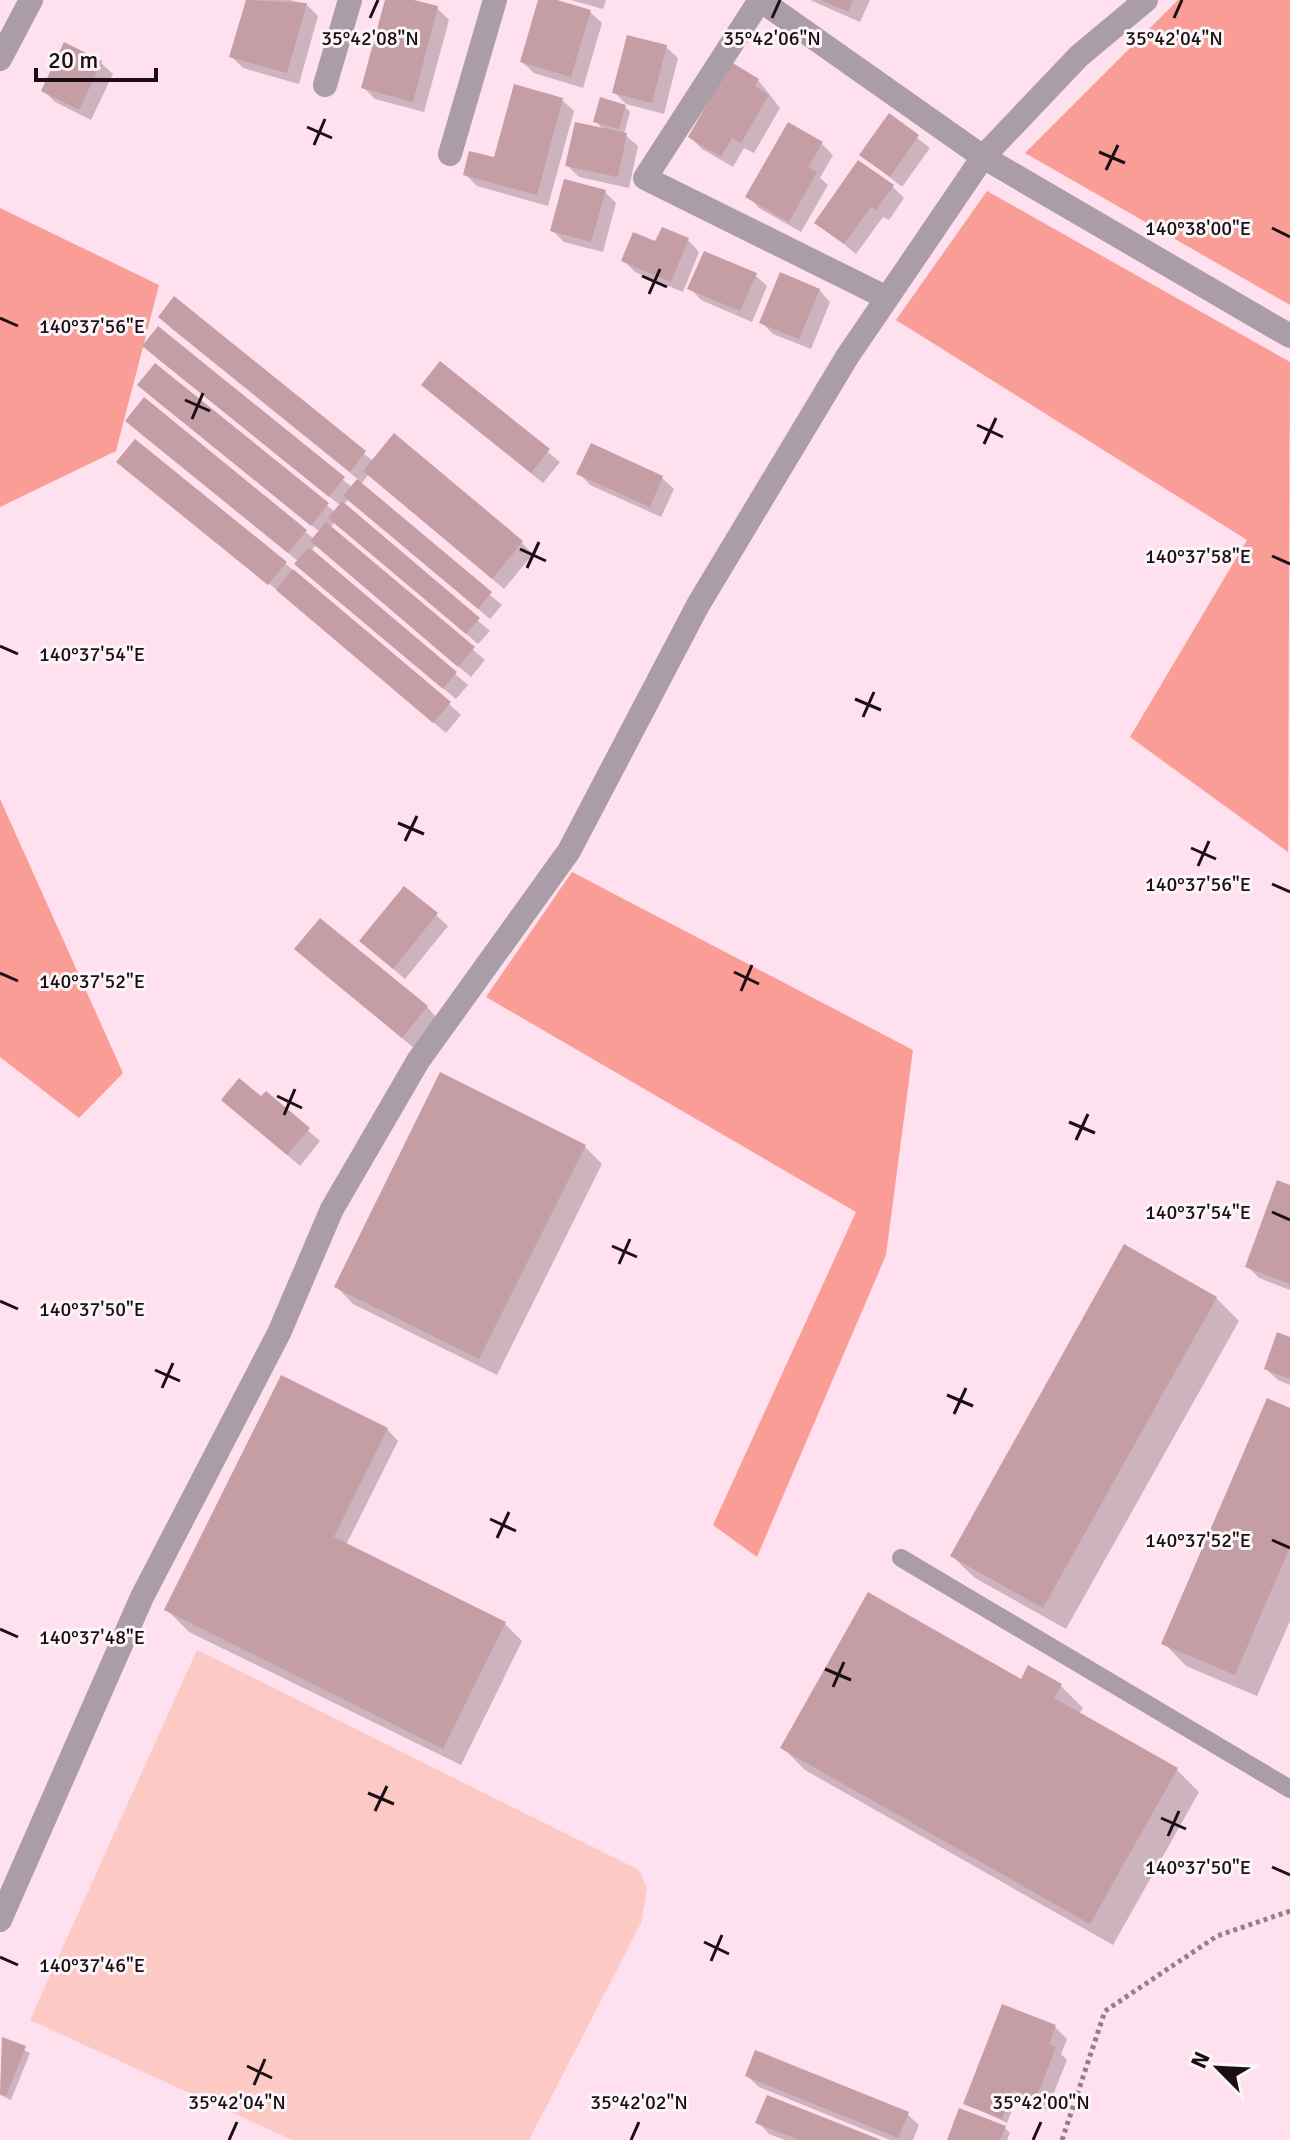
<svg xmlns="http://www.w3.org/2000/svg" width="1290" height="2140" viewBox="0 0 1290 2140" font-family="Signika,sans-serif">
	<rect width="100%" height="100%" fill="#ffe0ee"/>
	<!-- green -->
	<path fill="#fcc9c4" d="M197,1650L639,1870L647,1889L641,1923L529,2140H292L30,2020Z"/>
	<!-- forest -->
	<path fill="#fa9d96" d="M1178,0H1290V305L1025,153Z
		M987,191L1290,362L1288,852L1130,737L1247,540L896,320Z
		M0,208L159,285L116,451L0,507Z
		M0,799L123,1073L79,1118L0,1057Z
		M572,872L913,1050L886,1255L757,1557L713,1525L856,1212L486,997Z"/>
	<!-- shadow -->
	<path fill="#0003" d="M248,0H290L306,4L318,16L299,84L243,68L232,57Z
		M387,0H406L437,8L449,20L424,112L375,99L363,87Z
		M540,0L590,12L602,23L583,88L534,73L522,62Z
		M571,0H606L603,9Z
		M810,0H870L860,22Z
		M666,47L678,58L664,114L626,104L614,92Z
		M101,63L113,74L91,120L55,102L43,90Z
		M758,80L780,108L754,153L744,148L733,167L702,149L690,137Z
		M562,100L574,111L548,206L477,186L465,174L496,160Z
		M625,107L630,112L624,134L638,146L629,188L579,177L568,166L604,130L595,121Z
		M889,116L930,148L902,187L862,155Z
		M822,144L833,155L820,178L828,185L801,232L759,208L748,196Z
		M892,186L904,198L889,220L883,217L856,254L817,222Z
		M605,192L616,203L603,252L564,242L552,230Z
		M688,240L699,252L683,292L635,272L623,260Z
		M755,275L767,286L752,322L701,300L690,288Z
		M819,290L830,302L811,349L773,334L761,322Z
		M174,299L373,461L522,543L533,554L504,589L369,474L360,485L502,605L490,619L349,499L343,505L490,631L478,644L335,522L330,528L485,660L471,677L316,545L311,551L468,685L456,699L309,575L299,562L139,432L145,400L314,539L320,532L151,396L155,365L335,512L341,506L156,357L158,329L353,488L359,480L172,329L160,317Z
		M440,364L560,462L543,483L435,396Z
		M135,441L286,564L449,704L461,715L446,733L282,594L131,473Z
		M579,473L662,478L674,489L661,517L590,485Z
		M436,915L448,926L405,979L373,952Z
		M308,961L427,1007L438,1019L414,1048Z
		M266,1094L320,1141L300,1166L251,1124Z
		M585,1147L602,1164L497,1375L353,1304L336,1286Z
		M1290,1187V1290L1259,1278L1247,1266Z
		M1216,1298L1239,1321L1066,1629L975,1578L952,1556Z
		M1290,1339V1385L1278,1380L1266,1369Z
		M1290,1410V1621L1257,1696L1186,1666L1164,1643Z
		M387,1429L398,1441L346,1545L505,1624L522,1641L461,1765L189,1632L167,1610Z
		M1021,1681L1060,1685L1083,1708L1079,1714L1177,1770L1199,1792L1113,1945L805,1770L782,1747Z
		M1055,2027L1067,2039L1061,2054L1067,2060L1047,2110L1017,2098L1007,2123L965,2103Z
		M3,2039L30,2053L11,2100L0,2095Z
		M747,2076L907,2114L919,2125L913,2140H890L759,2087Z
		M758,2122L876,2140H785L769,2134Z
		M1005,2128L1010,2133L1007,2140H950Z"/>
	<!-- building -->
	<path fill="#c59ea5" d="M246,0L307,3L287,73L229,57Z
		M385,0H414L438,6L413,102L361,88Z
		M538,0H557L591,10L571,77L520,62Z
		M821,0H853L848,12Z
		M627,35L667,45L652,103L612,93Z
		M64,42L102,61L79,110L41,91Z
		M731,62L759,79L755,86L769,95L741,143L732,138L721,157L688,137Z
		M514,84L563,98L537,195L463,175L469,151L494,157Z
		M600,97L626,105L619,129L593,122Z
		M889,113L919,135L890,177L859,155Z
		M575,122L627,133L618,177L565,166Z
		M788,122L823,142L808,167L817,172L789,222L745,197Z
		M858,160L894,185L876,210L871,207L844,244L814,223Z
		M564,179L606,190L591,242L550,231Z
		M662,227L689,238L671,282L621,261L633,232L655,241Z
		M704,251L757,273L740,311L687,289Z
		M780,272L820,289L799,339L759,323Z
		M174,296L366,451L350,472L158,317Z
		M158,326L345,477L329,497L142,346Z
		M440,361L550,449L531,473L421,385Z
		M155,363L329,503L311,526L137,385Z
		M144,397L307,530L288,553L125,421Z
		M394,433L523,541L492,579L363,471Z
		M135,439L287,562L268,585L116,462Z
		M591,443L663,476L650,507L576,474Z
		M357,479L492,592L478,609L343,496Z
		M342,501L480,618L466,634L328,518Z
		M326,522L475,647L458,667L310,541Z
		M309,547L457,672L443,689L294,564Z
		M293,569L451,702L433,723L276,590Z
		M404,886L438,913L393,969L359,941Z
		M320,918L428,1006L402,1038L294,949Z
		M440,1072L586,1145L479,1359L334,1287Z
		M239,1078L261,1096L266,1091L310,1128L287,1155L221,1100Z
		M1277,1180L1290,1185V1284L1245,1267Z
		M1124,1244L1217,1297L1043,1608L950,1556Z
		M1277,1332L1290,1337V1379L1264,1369Z
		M281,1375L388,1428L334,1537L506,1622L443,1749L164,1610Z
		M1267,1398L1290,1408V1547L1235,1675L1161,1644Z
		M868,1592L1021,1679L1028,1665L1062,1684L1054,1698L1178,1768L1090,1924L780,1748Z
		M1002,2004L1056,2025L1049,2044L1056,2047L1036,2099L1013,2090L1002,2119L963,2104Z
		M2,2037L26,2046L6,2096L0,2094Z
		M755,2050L909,2112L898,2138L745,2076Z
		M767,2095L881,2140H800L755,2123Z
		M959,2108L1006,2126L1000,2140H947Z"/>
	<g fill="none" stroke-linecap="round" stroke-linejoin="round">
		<!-- path -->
		<path stroke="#957e89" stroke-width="5" stroke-dasharray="4 4" stroke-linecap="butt" d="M1062,2140L1105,2011L1217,1936L1290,1911"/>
		<!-- lane -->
		<path stroke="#aa9da8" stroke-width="18" d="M901,1558L1290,1789"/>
		<!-- street -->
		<path stroke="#aa9da8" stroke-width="24" d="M760,0L983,157L1290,336
			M760,0L645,178L887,298
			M0,59L31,0
			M325,85L350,0
			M450,154L495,0
			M0,1920L142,1597L279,1333L332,1209L418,1061L569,851L698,605L847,357L983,157L1079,56L1146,0"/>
	</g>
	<!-- ticks -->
	<path fill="none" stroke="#1b0f15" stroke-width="3" d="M370,18L378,0M772,18L780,0M1174,18L1182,0M307,127L332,138M314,145L325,119M1099,152L1125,163M1106,170L1118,145M1272,228L1290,237M642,276L667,287M649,294L660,269M0,318L18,326M185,400L210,411M192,419L203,393M977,425L1003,437M984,444L996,418M520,549L546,561M1272,556L1290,564M527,568L539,542M0,646L18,654M855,699L881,710M863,717L874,692M398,823L424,834M405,841L417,816M1191,848L1216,859M1198,866L1209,841M1272,884L1290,892M734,972L759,984M0,973L18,981M741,991L752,965M277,1096L302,1108M284,1115L295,1089M1069,1122L1095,1133M1076,1140L1088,1114M1272,1212L1290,1220M612,1246L637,1257M619,1264L630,1239M0,1301L18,1309M155,1370L180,1381M162,1388L173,1363M947,1395L973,1406M954,1414L966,1388M490,1519L516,1531M497,1538L509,1512M1272,1540L1290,1548M0,1629L18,1637M825,1669L851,1680M833,1687L844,1662M368,1793L394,1804M375,1811L387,1786M1161,1818L1186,1829M1168,1836L1179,1811M1272,1867L1290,1875M704,1942L729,1954M0,1957L18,1965M711,1961L722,1935M247,2066L272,2078M254,2085L265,2059M229,2140L237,2122M631,2140L639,2122M1033,2140L1041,2122"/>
	<g font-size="20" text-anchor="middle" fill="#1b0f15" stroke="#fcf5f8" stroke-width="6" stroke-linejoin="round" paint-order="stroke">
		<text x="370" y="45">35°42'08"N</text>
		<text x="1174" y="45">35°42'04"N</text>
		<text x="772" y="45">35°42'06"N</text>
		<text x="1198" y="235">140°38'00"E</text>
		<text x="92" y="333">140°37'56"E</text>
		<text x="1198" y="563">140°37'58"E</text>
		<text x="92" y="661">140°37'54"E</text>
		<text x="1198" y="891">140°37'56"E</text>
		<text x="92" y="988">140°37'52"E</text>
		<text x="1198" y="1219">140°37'54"E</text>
		<text x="92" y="1316">140°37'50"E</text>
		<text x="1198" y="1547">140°37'52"E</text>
		<text x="92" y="1644">140°37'48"E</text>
		<text x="1198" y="1874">140°37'50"E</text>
		<text x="92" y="1972">140°37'46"E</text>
		<text x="237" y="2109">35°42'04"N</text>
		<text x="639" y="2109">35°42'02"N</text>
		<text x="1041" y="2109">35°42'00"N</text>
	</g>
	<!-- north arrow -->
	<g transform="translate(1218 2068) rotate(294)" stroke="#fcf5f8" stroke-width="6" paint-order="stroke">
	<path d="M0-6L14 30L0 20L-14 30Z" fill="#1b0f15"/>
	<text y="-12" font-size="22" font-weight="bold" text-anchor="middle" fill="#1b0f15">N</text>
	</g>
	<!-- scale -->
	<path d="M36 68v12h120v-12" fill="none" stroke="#1b0f15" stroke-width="4"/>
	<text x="48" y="68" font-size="24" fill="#1b0f15" stroke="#fcf5f8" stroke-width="6" paint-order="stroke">20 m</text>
</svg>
